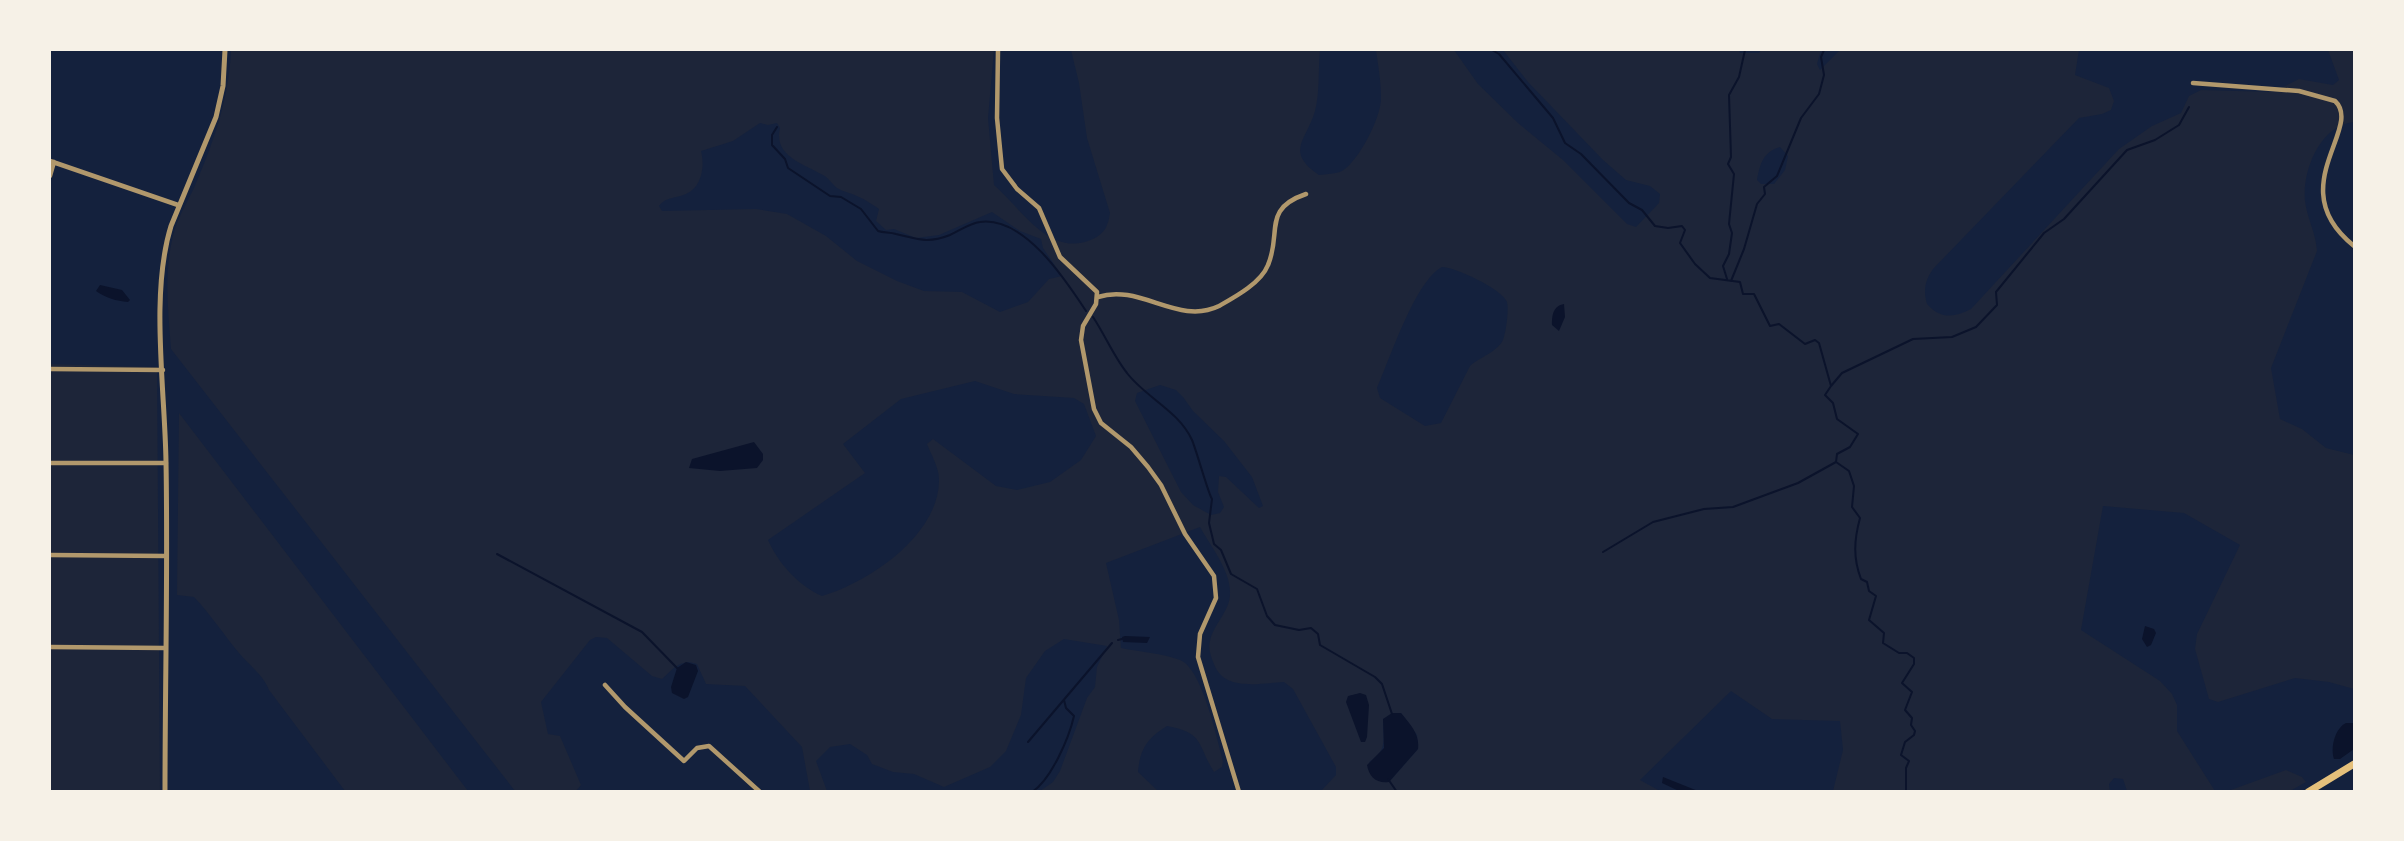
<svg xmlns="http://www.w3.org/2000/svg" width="2404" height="841" viewBox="0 0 2404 841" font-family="Mulish,sans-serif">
	<rect width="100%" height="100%" fill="#14213d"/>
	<!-- green -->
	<path fill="#1d2539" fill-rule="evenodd" d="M231,50H994L988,118L994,185C1022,209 1050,259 1093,239C1105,233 1108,226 1110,213L1087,138L1079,83L1071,50H1320C1318,69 1320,92 1315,111C1307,140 1284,151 1319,175C1326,174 1336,174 1342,171C1359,161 1382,116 1381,97C1381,81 1378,65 1376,50H1454L1478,84L1518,123L1563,160L1627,224L1636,227L1659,203L1660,194L1650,186L1626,180L1603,160L1528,82L1503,50H1739L1740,53H1759L1761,50H1821L1817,64L1820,70L1840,50H2079L2075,75L2109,88L2114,101L2111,110L2102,114L2079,118L1933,269C1925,281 1923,290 1927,304C1940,319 1954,318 1971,309L2119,149L2152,126L2181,113L2189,96L2201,90L2273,92L2299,79L2333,85L2339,80L2328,50H2354V122C2320,125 2302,171 2305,201C2307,218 2316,233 2317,251L2271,368L2280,419L2302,429L2326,448L2354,455V689L2329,682L2295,678L2218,702L2209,699L2195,649L2197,634L2240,545L2184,513L2103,506L2081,630L2160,681L2172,694L2177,705V731L2215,791H2127L2123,779L2114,778L2109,784L2110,792L1833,791L1843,750L1840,721L1772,719L1731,691L1640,780L1660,791H1321L1336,775V767L1293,689L1284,682C1260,683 1224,692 1214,664C1211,657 1208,649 1210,641C1213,625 1230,611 1230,594C1231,571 1211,547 1200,527L1106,563L1119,620L1121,648C1140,652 1162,653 1180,660C1202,668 1217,739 1223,761L1222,767L1214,772C1197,745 1205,733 1167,726C1148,738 1140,748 1138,772L1158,791H1040L1053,782L1060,771L1087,698L1095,687L1097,667L1107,646L1064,639L1045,651L1026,678L1021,715L1006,751L990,767L944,787L914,774L893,772L872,764L867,755L850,744L830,747L816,761L827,791H810L802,747L745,686L706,684L697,664C681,658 673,669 662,679L652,676L607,638L596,637L590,640L541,702L548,734L560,736L581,785L576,791H515L171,349C168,308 163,269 175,229C180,213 190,198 196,183C215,139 229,97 231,50ZM760,123L768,125L777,123L780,128C773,156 804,164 823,175C829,178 832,184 837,188C843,192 852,193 859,197C866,200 873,205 879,209L876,221L886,230L894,229L916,238L939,235L992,212L1020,231L1041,239L1043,248L1062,276L1049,279L1028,302L1000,312L962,292L924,291L897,281L857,261L826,236L787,214L756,209L662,211L659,206C667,196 675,199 686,194C702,187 705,166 701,151L733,141ZM1780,147L1788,156L1785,170L1774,184H1761L1757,180C1760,164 1763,152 1780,147ZM1442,267C1455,267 1502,289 1507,302C1509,310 1506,332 1503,340C1497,352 1480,357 1470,366L1441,423L1425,426L1380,398L1377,388C1390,359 1415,281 1442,267ZM975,381L1014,394L1074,398L1084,404L1096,436L1081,460L1050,482L1017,490L996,486L933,439L927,444C931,454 939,468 939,479C940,534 870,582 822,596C799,586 778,563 768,540L865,473L843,444L901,399ZM1160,385L1176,390L1183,397L1193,411L1224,441L1252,477L1263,506L1259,508L1226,477L1219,476L1218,492L1224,507L1220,513L1211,515L1193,505L1181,492L1135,401L1137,393ZM1401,713L1417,735L1418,749L1389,782L1369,762C1388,751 1383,739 1383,719Z
		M50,364L157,367L160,791L50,792Z
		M179,413L468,791H345L269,690C263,675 250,666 239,653C224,635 211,615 194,597L177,595Z
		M2286,770L2302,777L2306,782L2290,791H2228Z"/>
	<!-- water -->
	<path fill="#0b132b" d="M100,285L122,290L130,300L128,302C116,301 106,298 96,291Z
		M1564,304L1565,317L1559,331L1552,325C1552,315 1553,306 1564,304Z
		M754,442L763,454V460L757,468L720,471L689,468L692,459Z
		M2145,626L2154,629L2156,633L2151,645L2147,647L2142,639Z
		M1122,637L1125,636L1150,637L1147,643L1123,642Z
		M686,662L696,665L698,671L688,697L684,699L672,693L671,687L677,668Z
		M1360,693L1366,695L1369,705L1367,737L1365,742H1361L1346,702L1348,696Z
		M1392,713H1401C1410,724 1420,734 1418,749L1389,782C1377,784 1369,777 1367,765L1384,748L1383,719Z
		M2346,723H2354V749L2340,759H2334C2330,748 2335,728 2346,723Z
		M1663,777L1698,791H1679L1662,783Z"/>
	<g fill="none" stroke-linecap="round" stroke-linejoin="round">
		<!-- stream -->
		<path stroke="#0b132b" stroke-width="2" d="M1492,50L1499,54L1553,118L1565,143L1581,154L1629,203L1642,210L1655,226L1668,228L1682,226L1685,230L1680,243L1695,264L1710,278L1740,282L1743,294H1754L1770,326L1779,324L1805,344L1815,340L1819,343L1831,386L1825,395L1833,403L1837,419L1858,434L1850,447L1837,454L1836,462L1849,471L1854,486L1852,507L1860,518C1854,540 1853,558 1861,579L1867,582L1869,591L1876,596L1869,620L1884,633L1883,643L1899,653H1907L1914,658V664L1902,683L1912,692L1905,710L1912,718L1911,725L1915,731L1914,735L1905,742L1901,755L1909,761L1906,768V792
			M777,127L772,135V145L785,159L788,168L830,196L841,197L861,209L878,231C884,233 890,232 896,234C918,239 927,244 950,235C959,231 970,223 980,222C1024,216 1065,279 1086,311
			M1727,279L1723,266L1729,254L1732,233L1729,224L1734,174L1728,164L1731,157L1729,95L1739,77L1745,50
			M1731,281L1744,249L1757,204L1765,194L1764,187L1777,176L1801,118L1819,94L1824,75L1821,57L1824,50
			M1093,317C1105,335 1114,357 1127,373C1145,397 1179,411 1192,440C1196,449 1209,496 1212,499L1209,523L1214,544L1221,550L1231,574L1257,589L1267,616L1275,625L1299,630L1311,628L1318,634L1320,645L1375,677L1382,684L1392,714
			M1831,386L1842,373L1913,339L1952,337L1976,327L1997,305L1996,292L2044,233L2064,219L2127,150L2155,140L2179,125L2189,107
			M1603,552L1653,522L1704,509L1733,507L1798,483L1836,462
			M497,554L642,632L677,668
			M1118,640L1122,639
			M1028,742L1112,643
			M1388,779L1397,792
			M1032,792C1051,780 1069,738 1074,716L1066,708L1064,700"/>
		<!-- minor -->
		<path stroke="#b1986c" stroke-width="4.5" d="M998,50L997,118L1002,169L1017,189L1039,208L1060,257L1097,292L1096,304L1083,326L1081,340L1094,409L1101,423L1131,447L1148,467L1161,485L1185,534L1214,576L1216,598L1200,634L1198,657L1239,792
			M2193,83L2299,91L2335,101C2364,128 2281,188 2354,246
			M50,161L178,205
			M50,176L54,162
			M1098,297C1140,283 1178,326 1219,306C1235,297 1261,283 1268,265C1282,232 1262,209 1306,194
			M50,369L163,370
			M50,463H166
			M50,555L166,556
			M50,647L165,648
			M605,685L625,707L684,761L697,748L709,746L760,792"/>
		<!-- tertiary -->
		<path stroke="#b1986c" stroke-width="5" d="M165,792C165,682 168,572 166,462C165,390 150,294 171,226L216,117L223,86L225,50"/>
		<!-- primary -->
		<path stroke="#e5c07b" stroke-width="7" d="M2308,792L2354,764"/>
	</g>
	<!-- border -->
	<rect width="2404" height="841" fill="none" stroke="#f6f1e7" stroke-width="102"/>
</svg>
